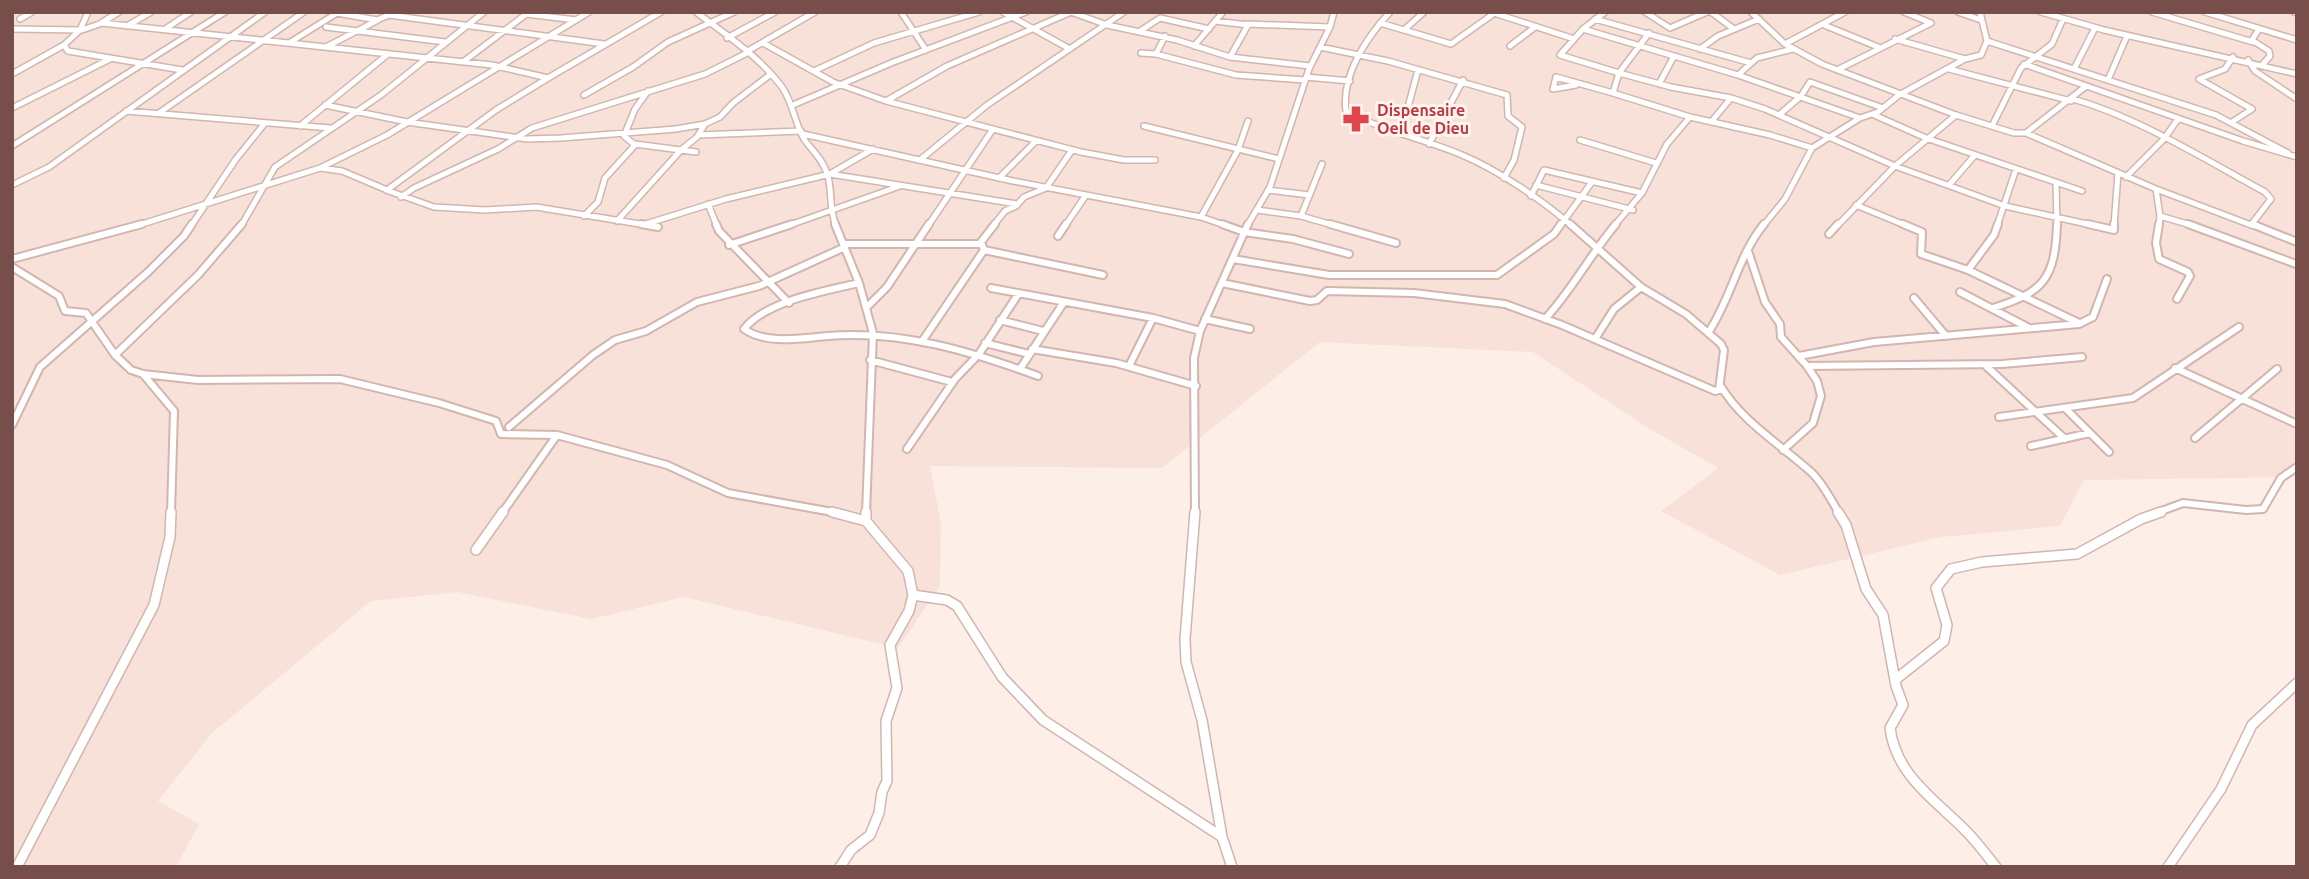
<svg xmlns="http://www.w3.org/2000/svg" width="2309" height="879" viewBox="0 0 2309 879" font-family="Ubuntu,sans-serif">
	<rect width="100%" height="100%" fill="#fdefe7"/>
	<!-- residential -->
	<path fill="#f7e1d8" d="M12,12H2297V477L2084,480L2060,526L1941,537L1780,575L1661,511L1718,468L1648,428L1533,352L1320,342L1162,468L930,466L941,524L940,586L898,648L684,597L591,619L458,592L371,601L212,733L158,801L199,824L176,867H12Z"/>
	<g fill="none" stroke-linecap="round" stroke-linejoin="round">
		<!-- minor-far2 casing -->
		<g stroke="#d2b5af" stroke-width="8">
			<path id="minor-far2" d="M88,12L80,30L64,45L68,51L182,70
				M331,12L377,20L389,15L604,44
				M696,12C726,35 760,57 782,87C794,104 796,130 806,142C814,152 822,159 827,173C833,190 828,206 836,226
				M901,12L926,50
				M1003,12L1068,48
				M1071,12L1107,25L1177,40L1230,57L1310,66
				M1390,12C1367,37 1341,75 1346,111C1383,131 1424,139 1462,155C1498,170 1542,200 1572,226
				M1491,12L1574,39
				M1605,12L1583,29L1560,55L1619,73L1613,93L1690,117L1770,135L1812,148
				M1645,12L1670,28L1707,12
				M1711,12L1734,29
				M1751,12L1785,44L1822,64L1956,115L2014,133H2026L2156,189L2160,216L2194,226
				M1958,12L1981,20
				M2041,12L2104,30L2297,74
				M2152,12L2253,42
				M2205,12L2297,40
				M2294,12L2297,13
				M526,14L576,20
				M20,19L32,12
				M1595,19L1751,63
				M1215,21L1248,25L1230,57
				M101,23L119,12
				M1380,23L1404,30L1424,12
				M1246,24L1330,27
				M1824,25L1878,47
				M127,26L151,12
				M326,27L445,42
				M12,29L82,30L102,23L492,65L548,78L661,12
				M165,29L191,12
				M1583,29L1738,75
				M2259,29L2252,40L2269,51L2270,56L2263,64
				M1404,30L1451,44L1496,12
				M1140,31L1160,18L1209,29
				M1649,33L1619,73L1671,87L1731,98L1765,109L1895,166L2005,206L2096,226
				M727,38L775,12
				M1895,39L1965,59
				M1987,41L2216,115L2288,153
				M289,43L337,13
				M763,43L833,82L886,101L1081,152L1124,160H1155
				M1785,44L1845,12
				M1194,46L1223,12
				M1510,46L1535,27
				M326,47L378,20
				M1320,47L1388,61L1507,95L1508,116L1522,127L1514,160L1504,178
				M1700,49L1718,36L1759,19
				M1793,49L1757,58L1738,75L1860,118
				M746,52L815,12
				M1141,53L1156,54L1236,75L1305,80
				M1156,54L1165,36
				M2248,60L2255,71L2297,99
				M463,62L529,12
				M2024,64L2243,141L2297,157
				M1949,69L2071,101
				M2074,69L2095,28
				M1837,70L1931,23L1904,12
				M814,71L874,43L979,12
				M12,74L64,45
				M1306,77L1350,81
				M2108,80L2127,36
				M1659,84L1673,58
				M1576,85L1553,89L1556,77L1613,93
				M584,95L633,67L668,42L734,12
				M2073,99C2137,117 2206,160 2265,192L2271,199L2251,225L2254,226
				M886,101L947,66L1071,12
				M325,105L407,122L527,139L561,138L676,129L705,124L720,117L733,103L771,74
				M793,105L891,63L1026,12
				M1408,107L1418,70
				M12,108L110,59
				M126,111L330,128
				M159,113L304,12
				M1872,114L1926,138L2082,191
				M1779,115L1801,96L1810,82L1883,108
				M1711,122L1731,98
				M2232,122L2252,109L2199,79L2225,69L2233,57
				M300,126L388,54
				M1144,126L1279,159
				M1992,126L2021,68L2052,44L2063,19
				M2026,133L2085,87
				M803,134L1013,181L1201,217L1227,226
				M699,135L801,131
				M1580,140L1656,163
				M635,144L696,152
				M1429,144L1463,80
				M12,146L225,12
				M921,159L987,105L1124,12
				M320,168L342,171L387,190L496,110L548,78
				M830,174L1017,204
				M2126,177L2164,139L2178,119
				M999,178L1036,141
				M2056,182L2057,226
				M12,185L49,167L265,12
				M1536,185L1633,210
				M1949,185L1975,155
				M2156,189L2251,225
				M386,190L434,207L485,210L536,207L652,226
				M1268,190L1309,195
				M1531,196L1544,170L1642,193
				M401,197L414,188L498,149L532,128L705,74L747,53
				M708,204L717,226
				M1856,205L1907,226
				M1257,210L1301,216L1336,226
				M584,216L598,202L605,178L635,145L624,136L635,109L648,91
				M1301,216L1322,164
				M1201,217L1238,150L1248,121
				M617,221L681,150L697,137L705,124
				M646,224L726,199L830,174L873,149
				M136,226L320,168L387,135L589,12
				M191,226L236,159L265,123
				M241,226L275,167L381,95L484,12
				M787,226L900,186
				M928,226L993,129
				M993,226L1005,211L1016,206L1024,197L1046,188L1072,150
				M1065,226L1086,195
				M1247,226L1270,187L1309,69L1330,27L1334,12
				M1560,226L1592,182
				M1614,226L1642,193L1667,144L1690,117
				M1763,226L1785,199L1812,148L1860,118L1878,112L1899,95L1965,59L1981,55L1987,41L1980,12
				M1837,226L1895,166L1956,115
				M1997,226L2016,169
				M2114,226L2118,173
				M2159,226L2160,216"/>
		</g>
		<!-- minor-far1 casing -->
		<g stroke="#d2b5af" stroke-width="10">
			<path id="minor-far1" d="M641,224L658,227
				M716,224L719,231L789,303
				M835,224L859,283L873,333L866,513
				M1222,224L1244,232L1293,239L1349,254
				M1330,224L1396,243
				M1903,224L1922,232L1921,254L1968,270L2079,323
				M2088,224L2114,230V224
				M2159,224L2156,243L2159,259L2188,272L2190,276L2177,299
				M2188,224L2296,264
				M2252,224L2297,242
				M1829,234L1838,224
				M1058,236L1066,224
				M844,244H981
				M729,245L792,224
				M984,250L1103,275
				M1748,251L1765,302L1780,324L1781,337L1807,366L1817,381L1821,396L1813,423L1783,450
				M12,259L142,224
				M1233,259L1329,275H1497L1554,234L1561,224
				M12,267L59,296L65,311L86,313L115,355L131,370L143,374L198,380L340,379L439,403L496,421L501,434L557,435L667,465L728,493L838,513
				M1968,270L1994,235L1998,224
				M859,283C825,291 766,301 744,329C767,345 802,338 828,336C901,330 970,351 1038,376
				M1222,283L1310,301L1317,300L1327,291L1414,293L1505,304L1562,325L1715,391L1719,390L1724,350L1721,344L1686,314L1641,287L1570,224
				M991,288L1153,318L1200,331
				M1960,292L2029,328
				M1914,298L1946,336
				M867,307L887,287L929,224
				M1993,308C2044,292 2055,279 2057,224
				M1205,319L1250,329
				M1545,319C1572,290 1590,255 1616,224
				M1000,320L1043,331
				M1708,333C1731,299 1738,256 1764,224
				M1595,339L1614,309L1641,287
				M923,340L984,250L981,242L995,224
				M985,343L1029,354
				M1032,349L1116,363L1196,386
				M115,355L198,275L242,224
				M1799,356L1874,342L2079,324L2093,317L2107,279
				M870,360L952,382
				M1985,365L2065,439
				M1129,366L1153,318
				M1807,366L2002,364L2082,357
				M2175,368L2297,424
				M1020,369L1064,302
				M143,374L174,411L171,513
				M1720,385C1742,422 1780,444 1811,472C1823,483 1831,500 1839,513
				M2065,408L2109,452
				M1999,417L2133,398L2239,327
				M12,425L40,367L148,272L184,236L192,224
				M509,427L593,355L615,340L646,331L697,302L759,286L845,247
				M2195,438L2277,369
				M2031,446L2090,433
				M907,449L955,379L979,354L1019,293
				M502,513L557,435
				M1195,513L1194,358L1200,331L1248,224
				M2156,513L2183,503L2246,510L2263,509L2281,478L2297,467"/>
		</g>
		<!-- minor casing -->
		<g stroke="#d2b5af" stroke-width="12">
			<path id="minor" d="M832,512L866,521L908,571L913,595L909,611L890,645L897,688L886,721L887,781L882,792L879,813L870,835L851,850L840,867
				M1195,512L1185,639L1186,662L1202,720L1222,837L1232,867
				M1838,512L1846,525L1866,589L1883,615L1896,686L1903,705L1890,728C1896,775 1934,799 1965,830C1976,841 1986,854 1996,867
				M866,521V512
				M476,550L503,512
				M913,595L947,600L957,606L1002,677L1043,720L1222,837
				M1895,680L1944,641L1947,625L1936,588L1951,569L1982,562L2077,554L2141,519L2161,512
				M17,867L154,605L170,537L171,512
				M2168,867L2221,789L2252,725L2297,683"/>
		</g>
		<!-- minor-far2 -->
		<use href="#minor-far2" stroke="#fff" stroke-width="5"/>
		<!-- minor-far1 -->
		<use href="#minor-far1" stroke="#fff" stroke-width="6"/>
		<!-- minor -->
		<use href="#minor" stroke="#fff" stroke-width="9"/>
	</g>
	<!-- icons -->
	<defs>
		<g id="pharmacy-bare" transform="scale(2.1)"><path d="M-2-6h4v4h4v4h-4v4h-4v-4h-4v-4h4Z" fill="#e0444e" stroke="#fff4ef" stroke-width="2.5" paint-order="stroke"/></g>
	</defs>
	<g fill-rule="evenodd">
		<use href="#pharmacy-bare" x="1356" y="119"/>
	</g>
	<g text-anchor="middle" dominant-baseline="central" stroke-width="6" stroke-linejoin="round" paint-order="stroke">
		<!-- far-health labels -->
		<g font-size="16" font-weight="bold" fill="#be3a42" stroke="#fff4ef" text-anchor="start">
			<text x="1377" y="110">Dispensaire<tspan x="1377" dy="18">Oeil de Dieu</tspan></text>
		</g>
	</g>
	<!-- border -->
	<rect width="2309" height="879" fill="none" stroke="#784e4a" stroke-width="28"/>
</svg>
